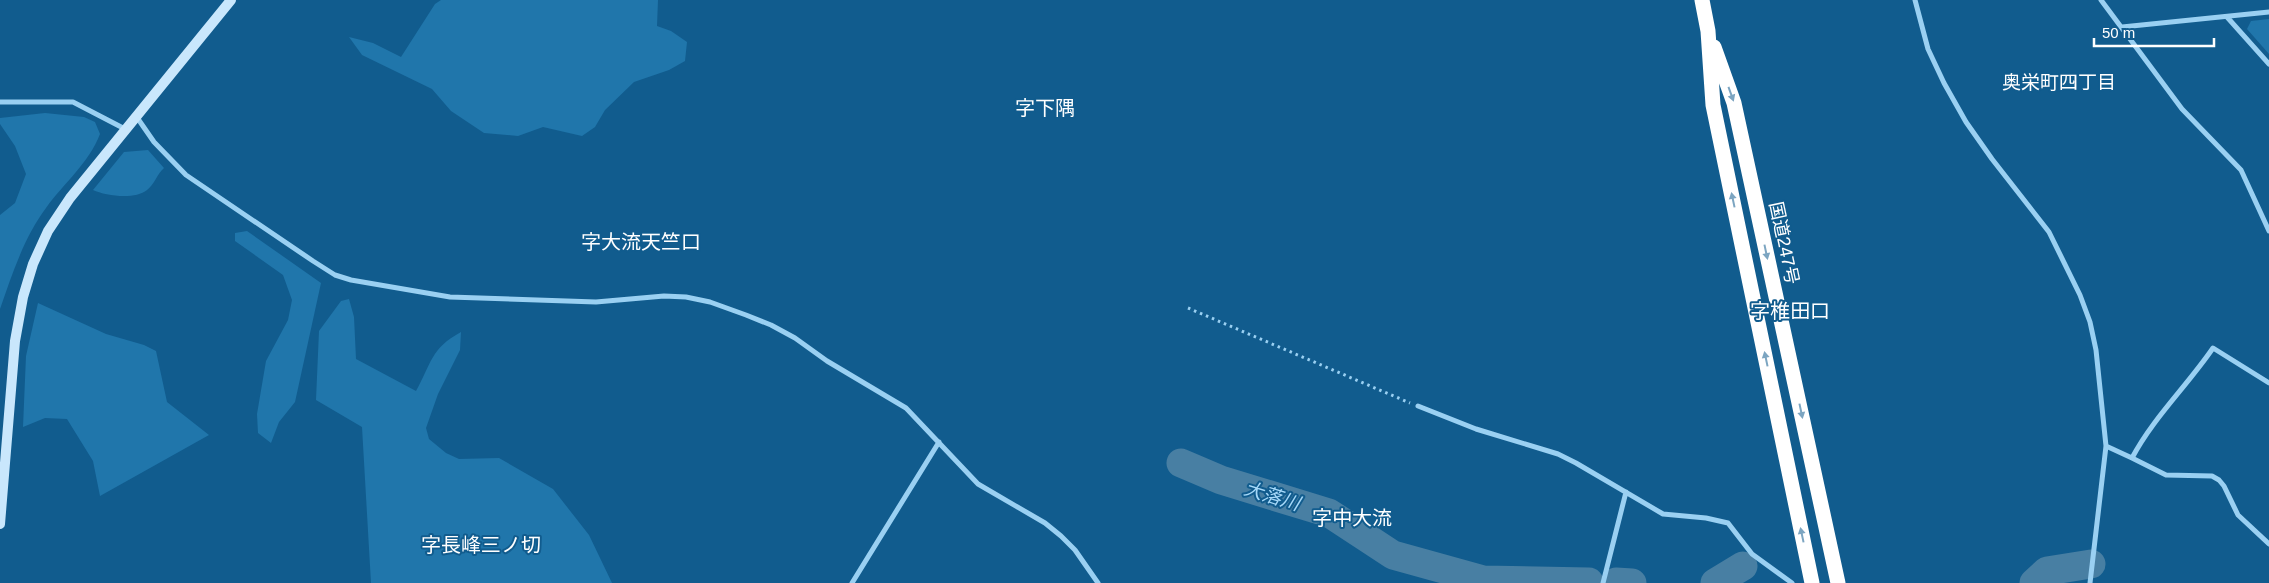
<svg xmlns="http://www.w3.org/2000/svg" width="2269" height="583" viewBox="0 0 2269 583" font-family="Helvetica,'Noto Sans JP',sans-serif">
	<rect width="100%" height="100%" fill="#115c8e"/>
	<!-- green -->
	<path fill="#2076ab" d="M441,0H658L657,26L671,31L687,42L685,61L669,70L634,82L605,110L595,127L582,136L543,127L518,136L484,133L451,111L432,89L362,55L349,37L373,43L401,57L435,4Z
		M2269,19V54L2247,29L2251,21Z
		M45,113L84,117L95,122L100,134C89,163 64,183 46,208C24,237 12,275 0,309V215L15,203L26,174L15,146L0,124V118Z
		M148,150L164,168C157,174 154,185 147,190C135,200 106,196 93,190L124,152Z
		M247,231L321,283L295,402L279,422L271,443L258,433L257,414L266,361L288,320L292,300L283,275L235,241V233Z
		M349,299L354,317L356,359L416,391C432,363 430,349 461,332L460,350L438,394L426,428L429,439L446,453L459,459L499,458L553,489L589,535L612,583H371L362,427L316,400L319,331L341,301Z
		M38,303L106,334L144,345L156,351L167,402L209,435L100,496L93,461L67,419L45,418L23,427L26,356Z"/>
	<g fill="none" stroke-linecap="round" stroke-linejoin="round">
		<!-- river -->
		<path stroke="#487fa3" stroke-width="29" d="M1181,463L1221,480L1329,513L1393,555L1483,580L1589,582
			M1616,582L1632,583
			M1715,583L1743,566
			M2034,583L2047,571L2091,564"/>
		<!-- path -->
		<path stroke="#9ad0f2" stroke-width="3" stroke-dasharray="2.5 4" stroke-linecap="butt" d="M1188,308L1410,403"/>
		<!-- street -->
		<path stroke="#9ad0f2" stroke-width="5" d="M1915,0L1928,49L1944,83L1966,122L1992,159L2049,232L2080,295L2090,322L2096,350L2106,446L2090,583
			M2101,0L2182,109L2241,170L2269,231
			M2227,17L2269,64
			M2122,27L2269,12
			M0,102H73L125,129
			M136,116L154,142L186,175L313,261L335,275L351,280L450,297L596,302L664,296L686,297L710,302L746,315L771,325L795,338L827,361L906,408L978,484L1045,523L1061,536L1075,550L1098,583
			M1418,406L1476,429L1558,454L1576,463L1663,514L1706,518L1728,523L1752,554L1792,583
			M2106,446L2132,458C2153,418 2187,386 2213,348L2269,383
			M2132,458L2166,475L2212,476L2219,480L2224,486L2238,515L2269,544
			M852,583L939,442
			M1603,583L1626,492"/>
		<!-- secondary -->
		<path stroke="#c9e7fc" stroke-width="10" d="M0,524L15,341L23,297L33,264L48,231L70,198L231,0"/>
		<!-- highway -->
		<path stroke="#fff" stroke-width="15" d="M1702,0L1708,31L1713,105L1812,583
			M1714,47L1734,103L1838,583"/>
	</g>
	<!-- one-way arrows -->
	<defs><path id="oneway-solid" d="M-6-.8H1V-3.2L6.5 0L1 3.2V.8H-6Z" transform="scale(1.25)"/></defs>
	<g fill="#7ca5c1">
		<use href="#oneway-solid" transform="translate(1731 94) rotate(70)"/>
		<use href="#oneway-solid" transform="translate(1733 200) rotate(-102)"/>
		<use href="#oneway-solid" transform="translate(1766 252) rotate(78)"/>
		<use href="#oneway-solid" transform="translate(1766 359) rotate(-102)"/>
		<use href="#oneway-solid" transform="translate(1801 411) rotate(78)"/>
		<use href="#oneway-solid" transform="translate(1802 535) rotate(-102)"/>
	</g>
	<g text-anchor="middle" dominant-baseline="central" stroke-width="4" stroke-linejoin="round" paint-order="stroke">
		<!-- street labels -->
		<g font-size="18" fill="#fff" stroke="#115c8e">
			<text transform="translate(1784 243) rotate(78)">国道247号</text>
		</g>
		<!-- neighbourhood labels -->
		<g font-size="19" fill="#fff" stroke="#115c8e">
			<text x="2059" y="82">奥栄町四丁目</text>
		</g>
		<!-- water labels -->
		<g font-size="19" font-style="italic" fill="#a6d9f9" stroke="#115c8e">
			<text transform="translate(1272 496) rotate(17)">大落川</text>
		</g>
		<!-- quarter labels -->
		<g font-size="20" fill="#fff" stroke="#115c8e">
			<text x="1045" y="108">字下隅</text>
			<text x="641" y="242">字大流天竺口</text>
			<text x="1790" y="311">字椎田口</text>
			<text x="1352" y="518">字中大流</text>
			<text x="481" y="545">字長峰三ノ切</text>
		</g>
	</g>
	<!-- scale -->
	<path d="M2094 38v8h120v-8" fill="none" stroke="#ffffff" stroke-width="2.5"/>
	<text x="2102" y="38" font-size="15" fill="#ffffff" stroke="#115c8e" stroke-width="4" paint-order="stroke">50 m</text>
</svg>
